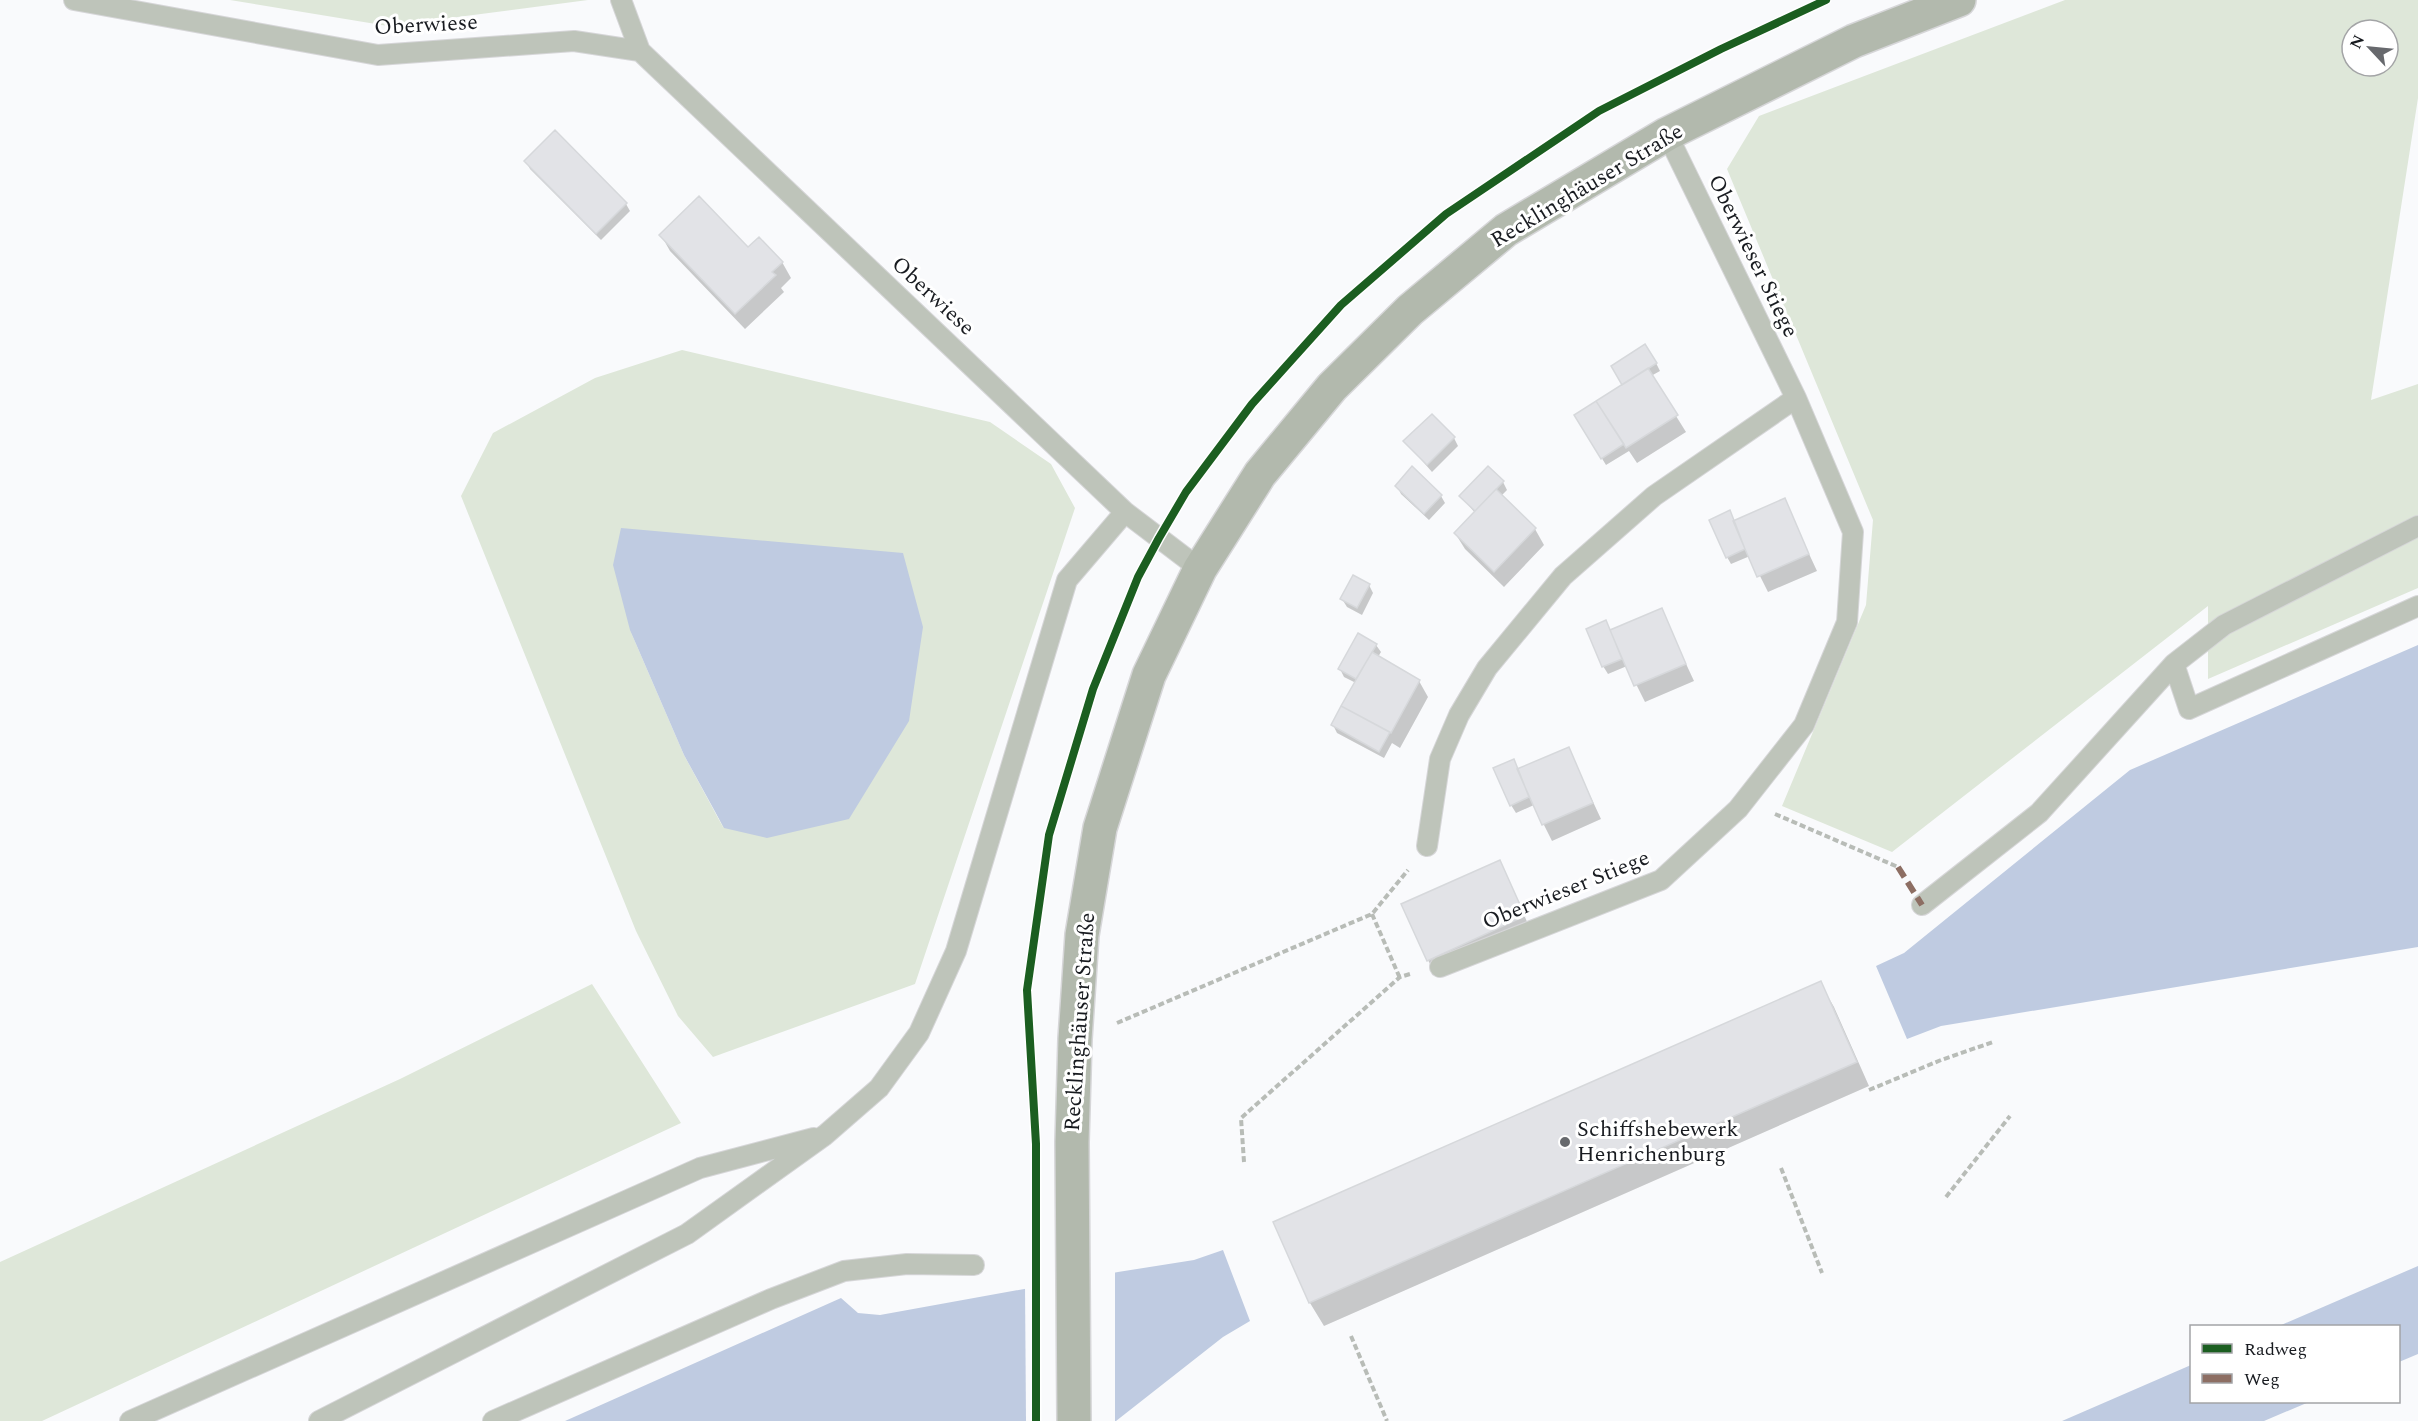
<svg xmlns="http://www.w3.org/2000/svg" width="2418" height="1421" viewBox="0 0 2418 1421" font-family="Spectral,serif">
	<rect width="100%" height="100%" fill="#f9fafc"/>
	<!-- green -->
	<path fill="#dee7d9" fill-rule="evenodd" d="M230,0H588L388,26Z
		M2065,0H2418V98L2371,400L2418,384V588L2208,679V606L1892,852L1782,806L1866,605L1873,520L1727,169L1759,116ZM2352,30H2388V66H2352Z
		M682,350L990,422L1051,464L1075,508L915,984L713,1057L678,1016L636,931L461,496L493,433L595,378ZM630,630L724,829L684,755Z
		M592,984L681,1123L42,1421H0V1262L400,1079Z"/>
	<!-- water -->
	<path fill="#bfcbe1" d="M621,528L903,553L923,627L909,721L849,819L767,838L724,828L684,755L630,630L613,565Z
		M2418,645V947L1941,1026L1907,1039L1876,966L1904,953L2130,770Z
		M1223,1250L1250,1321L1223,1337L1116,1421H565L841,1298L858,1313L880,1315L1118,1272L1194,1260Z
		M2418,1266V1354L2399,1362L2398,1326H2279Z
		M2191,1365L2192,1402H2309L2264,1421H2062Z"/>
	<!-- pier -->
	<path fill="#f9fafc" d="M1115,1269V1421H1026L1025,1285Z"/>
	<!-- shadow -->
	<path fill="#0003" d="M526,161L626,204L630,211L601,240L530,169Z
		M661,235L748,249L782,262L791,278L781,288L784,292L745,329L670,251Z
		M1656,363L1660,371L1651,376L1686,432L1637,463L1629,451L1606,465L1576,416L1624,385L1613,367Z
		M1432,416L1454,438L1458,446L1432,472L1405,441Z
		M1488,468L1503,482L1507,490L1501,496L1535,529L1544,545L1504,587L1465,549L1455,533L1475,513L1461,496Z
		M1397,486L1441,496L1445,503L1429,520L1401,494Z
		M1784,500L1817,571L1768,592L1750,556L1731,564L1727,557L1733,522Z
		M1369,585L1373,593L1362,615L1347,607L1342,599Z
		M1661,610L1694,681L1645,702L1627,666L1608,674L1603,666L1611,632Z
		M1376,645L1381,652L1378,657L1419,681L1428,697L1400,748L1392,743L1384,758L1337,733L1333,725L1356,683L1344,677L1340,669Z
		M1568,748L1601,819L1552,841L1534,805L1516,813L1511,805L1518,771Z
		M1504,869L1528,924L1432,968L1428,960Z
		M1820,983L1834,1007L1869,1086L1324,1326L1310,1303L1275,1223Z"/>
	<!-- building -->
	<path fill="#e2e3e7" stroke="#d6d8db" stroke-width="1.5" d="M555,130L627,203L596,234L524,161Z
		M699,196L748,247L759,237L783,262L772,272L776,275L735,314L659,235Z
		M1645,344L1657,363L1622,385L1611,366Z
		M1648,368L1678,415L1626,448L1596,401Z
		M1596,401L1624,444L1601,459L1574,415Z
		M1432,414L1455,437L1427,465L1403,441Z
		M1412,466L1442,495L1424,514L1395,486Z
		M1488,466L1504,481L1475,511L1459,496Z
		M1496,489L1536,528L1494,572L1454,533Z
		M1785,498L1809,554L1757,577L1733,521Z
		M1730,510L1745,549L1726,558L1709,520Z
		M1353,575L1370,584L1357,608L1340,599Z
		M1662,608L1686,664L1634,686L1610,630Z
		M1606,620L1622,659L1602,667L1586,629Z
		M1358,633L1377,644L1356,679L1338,669Z
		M1372,652L1420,680L1391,733L1341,706Z
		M1341,706L1390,732L1379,752L1331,725Z
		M1569,747L1593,803L1542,825L1517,769Z
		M1514,759L1529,797L1510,806L1493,768Z
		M1500,860L1525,916L1427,961L1401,904Z
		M1821,981L1857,1062L1309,1303L1273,1222Z"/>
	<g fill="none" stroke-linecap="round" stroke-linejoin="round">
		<!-- service casing -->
		<g stroke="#d6d6d8" stroke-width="22">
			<path id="service" d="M74,0L378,55L574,41L640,51L1125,512L1200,569
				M621,0L640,51
				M2418,526L2224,625L2174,664L2189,709L2418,606
				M1427,846L1440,759L1459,715L1487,668L1563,576L1654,496L1796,398L1667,134
				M1922,905L2039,813L2174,664
				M1440,967L1661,880L1738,809L1804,725L1847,622L1853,532L1796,398
				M130,1421L700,1168L814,1138
				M319,1421L687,1234L825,1135L879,1088L919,1033L956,951L1067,580L1125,512
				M493,1421L771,1299L844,1271L907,1264L974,1265"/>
		</g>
		<!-- secondary casing -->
		<g stroke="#d6d6d8" stroke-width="36">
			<path id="secondary" d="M1074,1421L1072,1142L1075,1039L1082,935L1100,828L1149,675L1200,569L1260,474L1332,387L1410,310L1506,230L1667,134L1854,41L1959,0"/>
		</g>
		<!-- path -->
		<path stroke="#b8bcb7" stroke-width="4" stroke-dasharray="6 3" stroke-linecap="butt" d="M1775,814L1898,867
			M1372,914L1399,976
			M1117,1023L1372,914L1408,870
			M1869,1090L1941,1060L1993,1042
			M1244,1162L1241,1118L1400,977L1410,974
			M1781,1168L1822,1273
			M1946,1197L2010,1116
			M1351,1336L1387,1421"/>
		<!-- service -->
		<use href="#service" stroke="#bec4ba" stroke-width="20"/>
		<!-- secondary -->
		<use href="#secondary" stroke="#b2b9ad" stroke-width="33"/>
		<!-- quiet -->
		<path stroke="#8d6e63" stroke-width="6" stroke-dasharray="12 6" stroke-linecap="butt" d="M1898,867L1922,905"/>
		<!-- cycleway casing -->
		<g stroke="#fff" stroke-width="11">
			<path id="cycleway" d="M1036,1421V1144L1027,990L1049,835L1093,689L1138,577L1159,538L1186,492L1252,404L1341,305L1446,214L1599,111L1721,49L1826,0"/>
		</g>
		<!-- cycleway -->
		<use href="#cycleway" stroke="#1b5e20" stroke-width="8"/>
	</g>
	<!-- markers -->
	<circle fill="#67696d" stroke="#fff" stroke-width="2" cx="1565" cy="1142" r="6"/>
	<g text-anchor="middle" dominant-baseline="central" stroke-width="6" stroke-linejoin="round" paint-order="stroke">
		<!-- street labels -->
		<g font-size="22" fill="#181b20" stroke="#fff">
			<text transform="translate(426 25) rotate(-3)">Oberwiese</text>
			<text transform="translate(1587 186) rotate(-31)">Recklinghäuser Straße</text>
			<text transform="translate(1753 256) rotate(64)">Oberwieser Stiege</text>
			<text transform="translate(933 296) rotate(43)">Oberwiese</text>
			<text transform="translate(1566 890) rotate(-22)">Oberwieser Stiege</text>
			<text transform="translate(1080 1022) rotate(-86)">Recklinghäuser Straße</text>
		</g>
		<!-- poi labels -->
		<g font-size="22" fill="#181b20" stroke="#fff" text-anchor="start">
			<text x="1577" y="1129">Schiffshebewerk<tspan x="1577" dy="25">Henrichenburg</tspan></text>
		</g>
	</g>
	<!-- legend -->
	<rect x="2190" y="1325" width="210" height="78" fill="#ffffff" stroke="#a3a4a6" stroke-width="1.5"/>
	<rect x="2202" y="1344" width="30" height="9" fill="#1b5e20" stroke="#a3a4a6" stroke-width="1.5"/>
	<text x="2244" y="1355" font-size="18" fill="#181b20">Radweg</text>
	<rect x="2202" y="1374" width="30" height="9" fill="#8d6e63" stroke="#a3a4a6" stroke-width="1.5"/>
	<text x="2244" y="1385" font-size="18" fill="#181b20">Weg</text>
	<!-- north arrow -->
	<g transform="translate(2370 48) rotate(296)"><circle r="28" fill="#ffffff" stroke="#a3a4a6" stroke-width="1.5"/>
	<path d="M0-4.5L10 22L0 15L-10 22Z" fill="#67696d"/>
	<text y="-9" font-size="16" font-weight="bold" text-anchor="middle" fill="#181b20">N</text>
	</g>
</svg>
